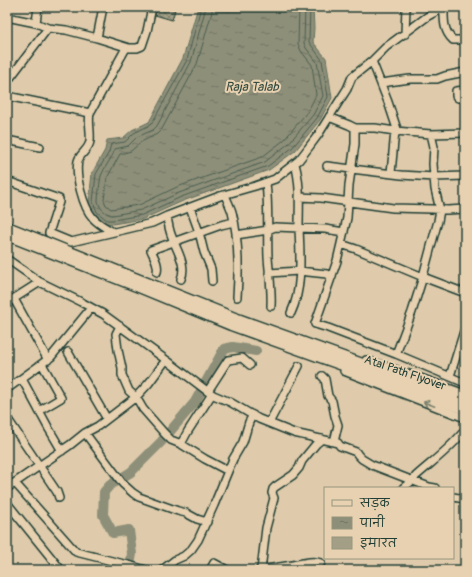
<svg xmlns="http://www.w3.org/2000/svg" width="472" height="577" viewBox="0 0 472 577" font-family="Pangolin,'Playpen Sans Deva',sans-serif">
	<defs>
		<pattern id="water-ripples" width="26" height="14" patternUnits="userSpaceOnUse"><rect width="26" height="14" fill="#8d8f79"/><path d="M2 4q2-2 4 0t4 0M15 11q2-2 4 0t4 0" fill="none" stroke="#737664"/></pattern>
		<pattern id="building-cross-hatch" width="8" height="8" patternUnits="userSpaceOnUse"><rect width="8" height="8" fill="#a39f86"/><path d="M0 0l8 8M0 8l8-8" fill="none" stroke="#84836e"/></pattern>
	</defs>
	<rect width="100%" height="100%" fill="#dfcbab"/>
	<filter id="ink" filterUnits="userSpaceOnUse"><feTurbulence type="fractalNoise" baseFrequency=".025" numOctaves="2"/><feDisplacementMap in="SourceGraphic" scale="8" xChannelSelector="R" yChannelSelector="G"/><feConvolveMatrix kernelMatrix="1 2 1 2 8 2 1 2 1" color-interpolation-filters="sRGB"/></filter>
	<g filter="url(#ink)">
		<!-- water -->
		<path fill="url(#water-ripples)" stroke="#616e5d" d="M198,7H313L314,28L313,42L326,58L332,98L320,120L295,151L269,170L183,201L143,219L113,224L105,223L94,214L89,202L92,173L105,150L107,140L123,138L132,130L149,122L183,58Z"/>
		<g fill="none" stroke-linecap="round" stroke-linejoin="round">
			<!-- shore -->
			<path stroke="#4b5e50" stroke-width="1" d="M201,7L187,60L152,123L150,125L134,133L125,142L111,144L109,152L96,174L93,202L97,212L107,220H113L142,215L181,197L268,166L292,148L317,118L328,97L322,60L309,42L310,7
				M206,7L191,62L157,126L153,130L137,137L128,146L115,149C112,159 104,167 101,176C100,180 98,197 98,201C99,208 106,215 113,215L141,210L179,193L265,162L288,144L313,115L323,96L317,62L306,48L304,43L305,7
				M212,7V12L197,64L162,129L157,134L141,142L131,151L120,154L107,178L104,200L106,205L111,209L139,205L177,187L262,157L284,140L308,111L316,95L312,65L301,51L298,44L299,7"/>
			<!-- river -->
			<path stroke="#8d8f79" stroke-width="10" d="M129,570L132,554L129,530L113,533L103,515L104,492L110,485L131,472L161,442L195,402L224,349L233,347L256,351"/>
		</g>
		<!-- building -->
		<path fill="url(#building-cross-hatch)" stroke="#1f3d34" d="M157,7H163L175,10L172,20L155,15Z"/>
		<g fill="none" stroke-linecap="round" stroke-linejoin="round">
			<!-- minor casing -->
			<g stroke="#1f3d34" stroke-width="10">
				<path id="minor" d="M444,7C444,19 443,31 453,40H460L465,38
					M7,17L36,23L48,28L66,30L97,38L129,48H137L142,46L147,31L152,7
					M36,23L38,7
					M405,34L406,7
					M97,38L103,7
					M372,61L388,102L398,132
					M7,82L48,28
					M381,83L410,79H437L445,76L465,72
					M465,90L462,98H458L456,96V91Z
					M7,96L90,113
					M329,117L349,125L355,128H375L395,131L431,134L465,133
					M355,128V144L349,185L347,218L337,261L315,324L328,328L396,354L465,383
					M7,140L40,147
					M327,166L401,175L434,177L465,176
					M391,173L395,131
					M7,181L59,199V202L49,233L71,242L127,229L152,223L167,216L220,196L255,186L275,179L299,160L309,147L318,135L338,103L347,89L352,77L372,61L386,47L428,16L445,7
					M266,183C269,207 267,232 268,257C269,273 272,289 271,306
					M225,195C227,200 230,206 232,212C239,239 239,269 237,297
					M299,197L321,198L393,208L432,209L448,210L465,209
					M190,207L199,232L204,252L211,269L212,281
					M167,216C168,223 169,230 172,237C177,251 187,265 181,279
					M113,232C106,228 98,224 93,218C83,207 75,176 78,161C80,153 89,150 90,141C91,131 88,122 90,113L126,48
					M236,235L268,230L275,227L325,229L344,232
					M341,244L356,249L423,277L465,293
					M7,259L40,282
					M157,272C159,264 154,257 151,250L221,225L234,222
					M269,273L299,271L327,274L332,277
					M14,299L48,360
					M7,303L40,282L81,302L103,314L169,362L211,394L230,402L259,419L294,433L338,443L340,446L356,452L358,455L362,459L372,465L429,487L435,488
					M291,313C303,288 300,254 299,228C299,206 301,185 295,164
					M120,326L116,334L118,350L122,368V375L129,391L136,397L143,409L164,433L171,440L181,444L205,459L228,471
					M68,352L107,419
					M396,354L412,312L422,280L433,239L438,221L440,210L435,189L433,164L434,147L431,134
					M366,360L415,376L465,394
					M344,371L465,418
					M322,376L325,379L328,396L332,401L335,416L338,425L334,442
					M450,376L465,328
					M22,379L49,429L62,451
					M7,389L51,357L91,308
					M208,391L228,360L242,358L250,365
					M39,411L61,398L42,364
					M7,418L57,492L59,498
					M269,423L299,366
					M85,433L123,484L133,493L139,497L178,511L186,513L197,519L207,522
					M181,444L188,431L212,394
					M15,483L76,552L132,566L146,570
					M7,488L70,445L85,433L98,426L136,397L149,383L166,360
					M403,488L413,480L416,476C433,461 451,448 465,430
					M453,497L465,499
					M7,503L61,570
					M162,570L175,560L184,556L191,550L198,540L214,505L233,459L243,442L249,422L253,415
					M210,570L214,563L227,570
					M259,570C270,568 282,567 293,565C303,563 312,560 321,563
					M261,570L266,528L274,498L272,493L273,489L275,487L293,475L299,468L302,461L316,444L322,439"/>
			</g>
			<!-- highway casing -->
			<g stroke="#1f3d34" stroke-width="13">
				<path id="highway" d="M7,227L232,317L465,401
					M7,235L139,287L231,325L465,409"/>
			</g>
			<!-- minor -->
			<use href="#minor" stroke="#e7d1b0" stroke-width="7"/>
			<!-- highway -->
			<use href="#highway" stroke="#e7d1b0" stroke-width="10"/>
		</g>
		<!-- one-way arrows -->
		<defs><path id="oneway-shaft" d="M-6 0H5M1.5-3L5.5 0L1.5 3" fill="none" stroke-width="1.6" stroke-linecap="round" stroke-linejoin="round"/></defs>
		<use stroke="#79806c" href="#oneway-shaft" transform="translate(429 404) rotate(-159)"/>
	</g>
	<g text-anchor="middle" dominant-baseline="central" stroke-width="4" stroke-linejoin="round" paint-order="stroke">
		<!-- street labels -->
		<g font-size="12" fill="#1f3d34" stroke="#e7d1b0">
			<text transform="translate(405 373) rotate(19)">Atal Path Flyover</text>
		</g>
		<!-- water labels -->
		<g font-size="13" font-style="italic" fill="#30493e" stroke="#e7d1b0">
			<text x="252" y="87">Raja Talab</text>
		</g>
	</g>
	<!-- margin -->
	<rect width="472" height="577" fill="none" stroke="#e7d1b0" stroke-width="24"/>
	<rect x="12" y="12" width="448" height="553" fill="none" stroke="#1f3d34" stroke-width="1.5" filter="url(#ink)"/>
	<!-- legend -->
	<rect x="324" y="487" width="130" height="72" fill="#e7d1b0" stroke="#97967e"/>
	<rect x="332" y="500" width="20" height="6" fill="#e7d1b0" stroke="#97967e"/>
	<text x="360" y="507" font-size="12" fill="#1f3d34">सड़क</text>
	<rect x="332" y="517" width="20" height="12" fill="url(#water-ripples)" stroke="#97967e"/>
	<text x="360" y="527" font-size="12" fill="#1f3d34">पानी</text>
	<rect x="332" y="537" width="20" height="12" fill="#a39f86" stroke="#97967e"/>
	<text x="360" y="547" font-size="12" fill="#1f3d34">इमारत</text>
</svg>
